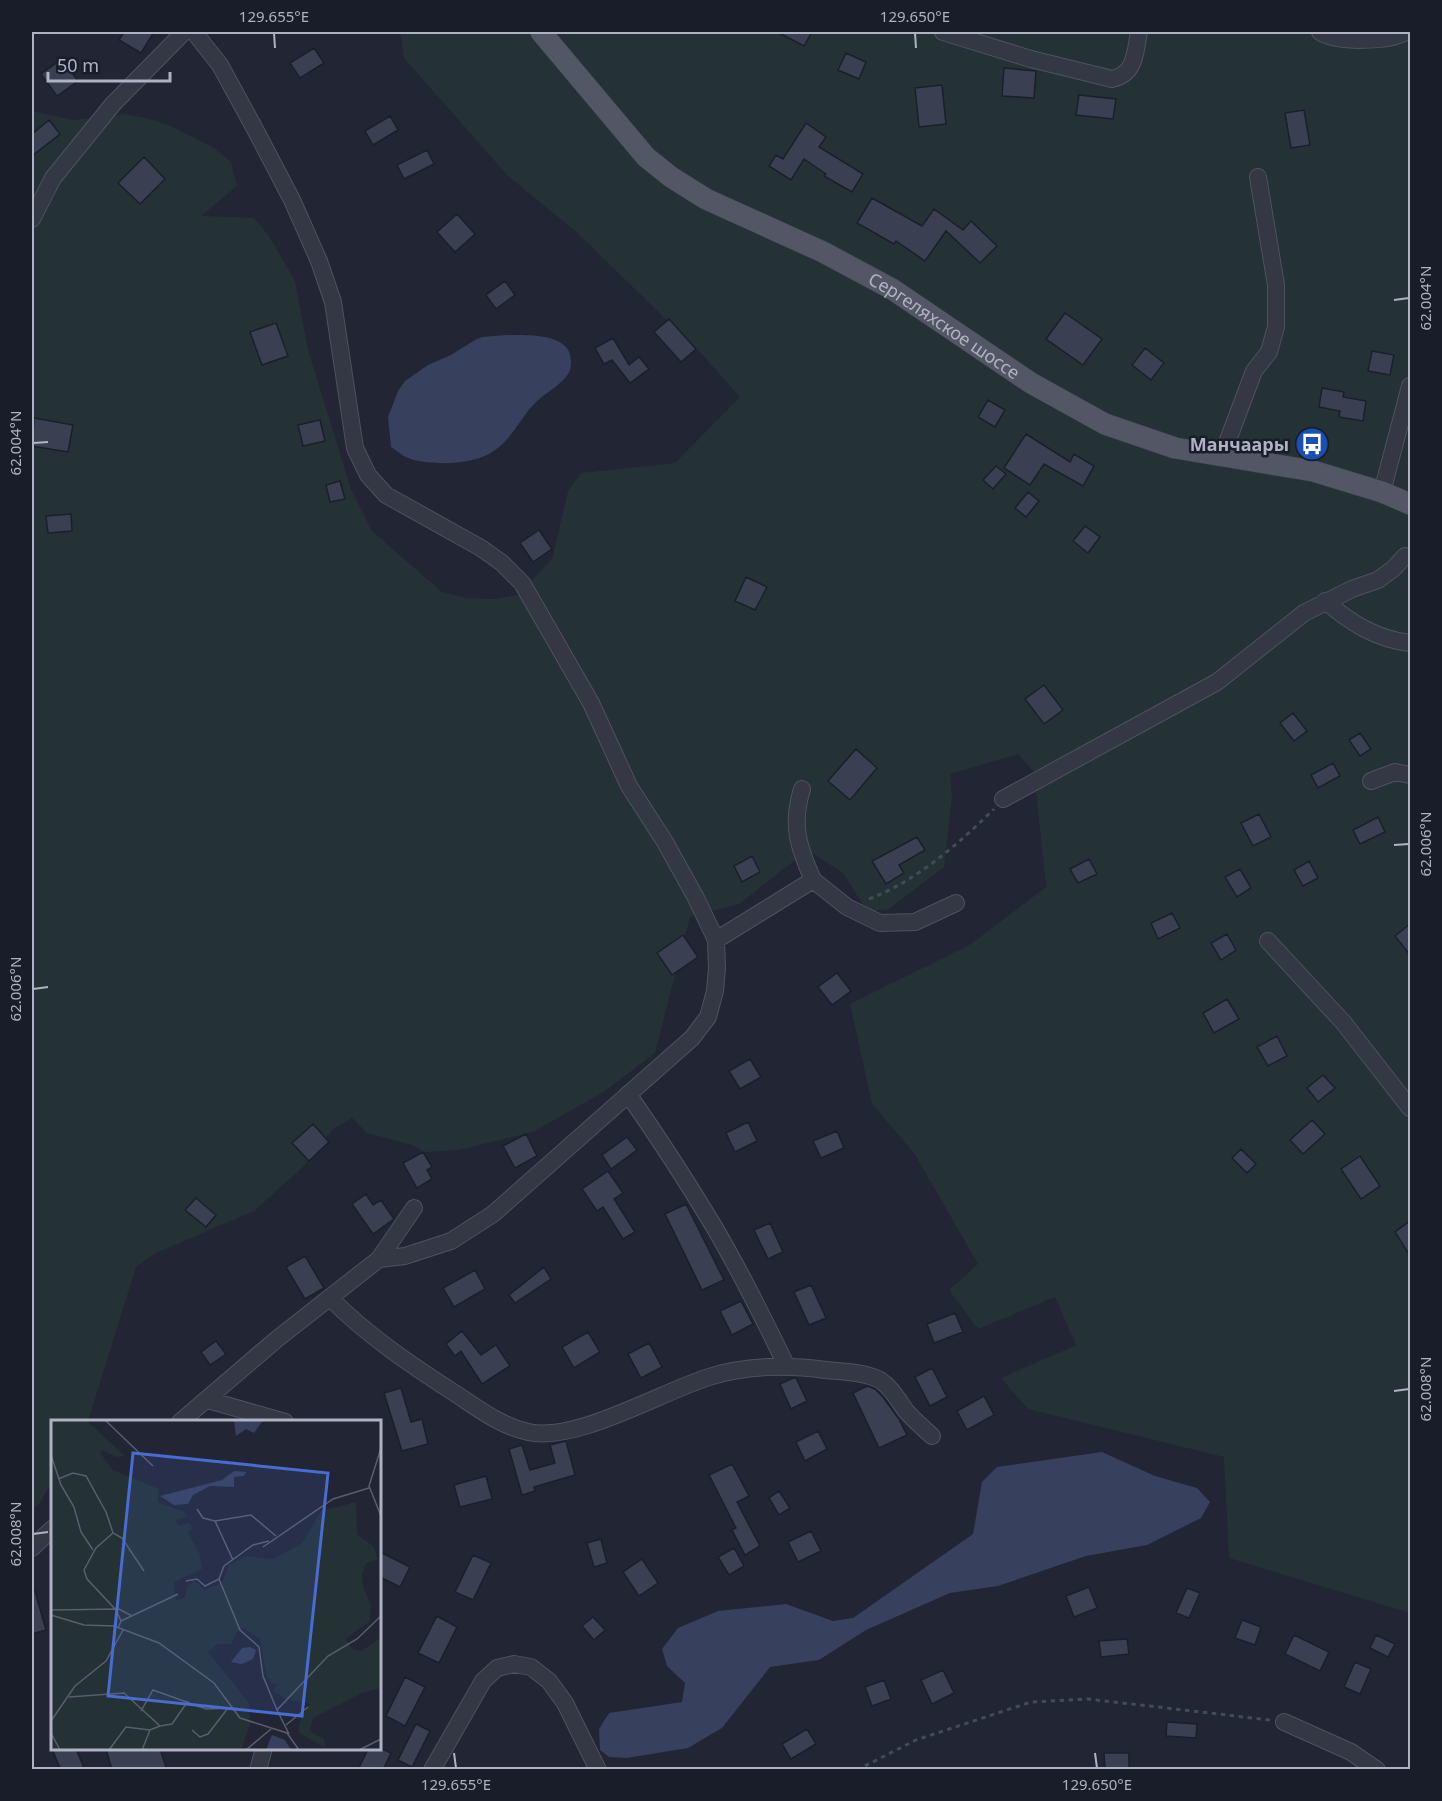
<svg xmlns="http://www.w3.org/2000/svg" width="1442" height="1801" viewBox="0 0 1442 1801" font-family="'Noto Sans',sans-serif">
	<rect width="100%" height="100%" fill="#212534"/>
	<!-- green -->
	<path fill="#243236" d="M400,32H1410V1613L1229,1558L1224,1457L1028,1409L1001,1378L1076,1345L1055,1297L978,1329L949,1290L978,1264L914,1153L872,1104L850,1004L971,944L1046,887L1034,772L1018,754L950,774L952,798L944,867L889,909L867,912L844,874L808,850L739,904L690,917L655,1053L605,1091L533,1132L459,1150L423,1152L412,1145L367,1133L352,1118L333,1129L306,1164L254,1211L154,1254L136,1267L88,1421L52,1422V1482L39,1504L32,1510V111L73,120L125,114L146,118L168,125L214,148L231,162L237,186L201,216L254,218L269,236L295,281L308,350L351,489L372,531L442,592L467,598L494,599L518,595L552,559L568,491L581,473L675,463L740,397L701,353L574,230L508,176L404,58Z"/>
	<!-- water -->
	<path fill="#37405c" d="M506,335C526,335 571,332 571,361C571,365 571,370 568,374C561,385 547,392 537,401C521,416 513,438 495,450C476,465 433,466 411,459C404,457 397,451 391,447L388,417L398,391L405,381L428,365L451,355L475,340L482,337Z
		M1102,1452L1155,1476L1197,1488L1210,1502L1201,1518L1147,1545L1086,1556L998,1586L950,1593L866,1630L819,1660L770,1667L722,1728L688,1748L627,1758L609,1757L600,1750L599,1729L609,1713L682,1702L685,1683L667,1666L662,1649L678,1628L718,1611L786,1604L833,1621L853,1618L973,1534L982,1482L997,1467Z"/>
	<!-- building -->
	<path fill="#3a4051" stroke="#1b1f2b" stroke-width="1.5" d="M124,32H154L141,53L119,40Z
		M777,32H812L804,46Z
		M314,48L324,63L300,78L290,63Z
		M846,53L866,62L859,79L838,70Z
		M62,59L78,81L57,96L41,74Z
		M1004,68L1036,71L1034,98L1002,96Z
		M942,85L946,124L919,127L915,88Z
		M1079,95L1116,99L1113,119L1076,115Z
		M1304,110L1310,145L1291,148L1285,113Z
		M390,116L398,130L373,145L365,131Z
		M49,120L60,134L32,156V134Z
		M806,123L826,137L819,147L863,174L852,192L824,176L826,174L804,159L791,180L769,166L776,155L783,159Z
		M427,150L434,164L404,179L397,165Z
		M144,157L165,179L140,204L118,183Z
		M872,198L922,226L934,209L963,230L971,221L997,246L980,263L946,231L925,261L896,241L894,244L857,223Z
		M457,214L475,234L455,252L437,232Z
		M505,281L515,295L496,309L486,295Z
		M1065,313L1102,339L1083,365L1046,339Z
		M669,319L696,349L681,362L654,332Z
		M276,323L288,356L262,365L250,332Z
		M613,338L629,365L639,357L649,369L630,383L612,360L604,364L595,348Z
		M1145,348L1164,363L1151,380L1132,365Z
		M1372,351L1394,355L1390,375L1368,371Z
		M1322,388L1344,392L1343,397L1366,401L1363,421L1339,417L1340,411L1319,407Z
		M988,400L1005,410L995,427L978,417Z
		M34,418L73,425L68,452L32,446Z
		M320,420L325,441L303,446L298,425Z
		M1026,434L1070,462L1074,454L1094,466L1083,486L1044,464L1030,485L1004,468Z
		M996,466L1006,474L993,489L983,480Z
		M340,481L345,499L330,502L326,485Z
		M1028,492L1039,501L1026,517L1015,508Z
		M71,514L72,531L48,533L46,516Z
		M1085,526L1100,537L1088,553L1073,541Z
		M539,530L552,549L533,562L520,543Z
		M746,577L767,587L755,610L735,601Z
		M1044,685L1063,710L1044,724L1025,699Z
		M1293,713L1307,731L1294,741L1280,723Z
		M1360,733L1371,749L1360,756L1349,740Z
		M856,749L877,768L850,800L828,781Z
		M1333,763L1340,776L1318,788L1311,775Z
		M1259,814L1271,837L1253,846L1241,823Z
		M1378,817L1385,832L1360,844L1353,830Z
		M917,837L925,850L899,865L904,873L886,884L872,861Z
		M752,856L760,872L742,882L734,866Z
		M1089,859L1097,874L1078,883L1070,869Z
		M1309,861L1318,878L1303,886L1294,870Z
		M1240,869L1251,888L1237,897L1225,877Z
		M1172,913L1180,928L1158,939L1151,923Z
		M1410,924V955L1395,936Z
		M1227,934L1236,950L1221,960L1211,943Z
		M683,935L698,957L672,975L657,953Z
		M837,973L851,991L832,1005L818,987Z
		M1227,999L1239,1019L1214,1033L1203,1013Z
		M1277,1036L1287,1056L1268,1066L1257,1047Z
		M750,1059L761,1077L740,1089L729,1071Z
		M1323,1075L1335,1088L1318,1102L1307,1088Z
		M1312,1120L1325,1134L1303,1154L1290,1140Z
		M748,1122L757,1141L735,1152L726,1133Z
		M313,1124L329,1142L309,1161L292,1143Z
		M837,1131L844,1148L821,1158L813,1141Z
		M526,1134L537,1156L515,1168L503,1146Z
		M627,1137L637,1150L611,1169L602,1155Z
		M1241,1149L1256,1164L1247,1173L1232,1158Z
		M423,1152L432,1167L427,1170L432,1179L417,1188L403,1163Z
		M1360,1156L1380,1186L1361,1199L1341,1169Z
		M608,1171L623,1193L614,1199L635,1232L623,1239L603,1207L597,1211L582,1189Z
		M366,1194L373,1205L381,1200L394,1219L373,1234L352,1204Z
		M196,1198L216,1215L206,1227L185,1210Z
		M686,1204L724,1280L702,1290L665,1214Z
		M1410,1221V1256L1395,1232Z
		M770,1223L783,1252L768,1259L754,1230Z
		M305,1256L324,1288L305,1299L286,1267Z
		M544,1267L551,1279L515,1303L509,1295Z
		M475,1270L485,1289L454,1307L443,1288Z
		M811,1285L826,1318L809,1325L794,1292Z
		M741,1301L753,1324L732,1335L720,1311Z
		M955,1313L963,1332L934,1343L927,1324Z
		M462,1331L481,1355L496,1345L510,1366L482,1384L461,1351L455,1356L446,1344Z
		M588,1332L600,1352L574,1368L562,1347Z
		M216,1341L226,1354L210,1365L201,1352Z
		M649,1343L662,1367L641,1378L628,1354Z
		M932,1368L947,1397L930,1406L915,1377Z
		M793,1378H796L807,1401L791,1409L780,1384Z
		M867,1386L875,1389L883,1397L899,1419L907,1435L879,1448L853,1393Z
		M401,1388L411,1422L422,1419L428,1444L402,1451L384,1393Z
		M984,1396L994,1415L967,1430L957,1411Z
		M818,1431L827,1449L805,1461L796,1442Z
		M566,1441L575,1475L534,1487L535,1491L522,1495L509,1449L522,1445L530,1470L555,1463L550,1445Z
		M732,1464L749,1496L737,1502L760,1546L745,1555L732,1530L736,1528L709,1475Z
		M486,1476L492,1499L460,1507L454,1485Z
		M779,1491L790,1508L779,1515L769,1498Z
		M811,1531L821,1551L798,1562L788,1542Z
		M601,1539L607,1563L594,1567L587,1543Z
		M734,1548L744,1566L729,1575L718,1557Z
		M380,1552L410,1567L400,1587L380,1577Z
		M473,1555L491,1563L473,1600L455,1592Z
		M642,1559L658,1583L639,1596L623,1572Z
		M1089,1587L1097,1608L1074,1617L1066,1596Z
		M1187,1588L1200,1593L1189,1618L1176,1613Z
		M32,1591H35L46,1630L32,1634Z
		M437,1616L457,1627L439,1663L418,1653Z
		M593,1617L605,1630L594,1640L582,1626Z
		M1242,1620L1261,1627L1255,1645L1235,1638Z
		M1294,1635L1329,1652L1320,1671L1285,1654Z
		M1376,1635L1395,1644L1388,1657L1370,1648Z
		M1127,1639L1129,1654L1101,1657L1099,1641Z
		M1355,1662L1371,1669L1360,1694L1344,1687Z
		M943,1670L954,1693L932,1704L921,1680Z
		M405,1677L425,1687L405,1726L386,1716Z
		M884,1680L891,1699L872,1706L865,1687Z
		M1167,1722L1197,1724L1196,1738L1166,1736Z
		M416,1724L430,1731L412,1767L398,1760Z
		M807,1729L816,1744L791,1759L782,1744Z
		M52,1749H76L85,1770H61Z
		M106,1749H160L167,1770H112Z
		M368,1749H382L391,1753L383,1770H358Z
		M1104,1753H1129V1770H1105Z"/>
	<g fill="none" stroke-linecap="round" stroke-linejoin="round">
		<!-- minor casing -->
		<g stroke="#4e5260" stroke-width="18">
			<path id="minor" d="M194,32L220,65L256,131L292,200L319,261L333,302L355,448L368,475L386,495L481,548L502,563L522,583L591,703L629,786L665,842L696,898L716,940L717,968L715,991L708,1017L692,1038L493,1214L451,1241L405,1256L379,1259
				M943,32L1031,59L1112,79C1136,74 1135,52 1139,32
				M1320,32C1337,43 1388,42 1406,32
				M32,219L53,178L113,104L184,32
				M1222,456L1254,371L1269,352L1276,327V285L1258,177
				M1382,492L1410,386
				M1325,601C1351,623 1376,639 1410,643
				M1371,781L1395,772L1410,775
				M802,789C791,825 798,846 813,880
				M1003,799L1217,682L1304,613L1352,589L1378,580L1393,569L1405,556
				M716,940L813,880L847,907L880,923L915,922L956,903
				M1268,941L1343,1022L1410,1108
				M628,1094C658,1137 686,1180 713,1225C740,1271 764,1319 787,1367
				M330,1298C368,1336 411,1365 456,1394C479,1409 501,1426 528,1432C575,1443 661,1392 709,1377C746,1365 788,1365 826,1370C844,1372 864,1372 880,1380C891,1387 898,1400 906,1411C914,1420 923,1428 932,1436
				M208,1400L285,1422
				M180,1422L277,1339L379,1259L414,1208
				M32,1548L52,1529
				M1284,1722L1351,1752L1377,1770
				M258,1770L264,1748
				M432,1770L483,1681L497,1668L514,1664L531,1667L549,1681L565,1703L598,1770"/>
		</g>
		<!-- major casing -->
		<g stroke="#3d414e" stroke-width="22">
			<g id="major">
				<path id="s1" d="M541,32L646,157L671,177L706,199L823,252L892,289L1031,383L1105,424L1175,448L1313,471L1382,492L1410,504"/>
			</g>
		</g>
		<!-- path -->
		<path stroke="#404d53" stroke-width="3" stroke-dasharray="4.5 4.5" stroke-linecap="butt" d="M869,899C918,880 957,845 994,809
			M857,1770L916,1740L1031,1702L1088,1699L1270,1720"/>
		<!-- minor -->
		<use href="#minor" stroke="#343845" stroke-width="16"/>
		<!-- major -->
		<use href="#major" stroke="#525665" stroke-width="21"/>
	</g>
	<!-- ticks -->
	<path fill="none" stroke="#aeb2c2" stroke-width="2" d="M274,33L275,48M915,33L916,48M1394,300L1409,298M33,443L48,442M1394,845L1409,844M33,989L48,987M1394,1391L1409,1389M33,1534L48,1532M454,1753L456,1768M1095,1753L1097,1768"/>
	<!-- icons -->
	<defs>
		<g id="bus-disc" transform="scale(1.725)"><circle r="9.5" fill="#1a4fb4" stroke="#191d29"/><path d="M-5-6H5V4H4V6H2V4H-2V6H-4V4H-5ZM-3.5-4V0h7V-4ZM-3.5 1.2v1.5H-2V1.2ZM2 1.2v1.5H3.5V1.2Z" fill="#fff"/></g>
	</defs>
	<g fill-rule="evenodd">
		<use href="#bus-disc" x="1312" y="444"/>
	</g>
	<g text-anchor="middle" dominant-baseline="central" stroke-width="5" stroke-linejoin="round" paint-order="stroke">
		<!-- street labels -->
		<g font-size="18" fill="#aeb2c2" stroke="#191d29">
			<text stroke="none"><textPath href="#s1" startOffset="507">Сергеляхское шоссе</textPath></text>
		</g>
		<!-- poi labels -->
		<g font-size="18" font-weight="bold" fill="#aeb2c2" stroke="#191d29" text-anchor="end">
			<text x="1289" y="444">Манчаары</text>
		</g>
	</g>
	<!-- overview -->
	<g transform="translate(51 1420)">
		<rect width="330" height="330" fill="#212534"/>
		<path d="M0,0H35L74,36L65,37L52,30L49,33L62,50L108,69L107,82L133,92L136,96L125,100L127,106L138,103L142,109L137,112L149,135L151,149L123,162L125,180L134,178L136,166L144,161L154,170L171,163L178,145L195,136L222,139L251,123L270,91L305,82L306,114L322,126L327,139L315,143L311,154L312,167L320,184L319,201L295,219L301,229L310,231L330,218V268L311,273L262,298L259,311L273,319L274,327L248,313V304L258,284L233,278L222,271L226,264L220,263L215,254L209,219L193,208L185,213L180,224H167L157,232L198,283L199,305L190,330H0Z" fill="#243236"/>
		<path d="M212,0L203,13L195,9L185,16L183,1ZM183,51L195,52L193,56L183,57V67L159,66L142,75L137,84L123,85L109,76L171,60ZM199,227L205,230L202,239L191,244L180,242L191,228ZM221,315L234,320L240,330H215Z" fill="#37405c"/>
		<path fill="none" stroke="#595d6d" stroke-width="1.5" d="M54,0L102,46M330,28L318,66L330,96M0,35L10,65L23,87L30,112L42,130M7,59L22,53L35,56L55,92L62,113L71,118L93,151M146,89L152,98L164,101L200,95L225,116M164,101L182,140M62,113L45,128L33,150L36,159L65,190L70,201L67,208M218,121L202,125L173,146L168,159L189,210L208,227L212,256L226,290M212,127L282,79L318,68M135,161L146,159L154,166L168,159M0,190L68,189L81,196M0,195L33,205L63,206L108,223L163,263L189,298L236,313L248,330M70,201L127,174M18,277L73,273L109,306L121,304L137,281M90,291L102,270L155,289L181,288M0,301L24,266L55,241L72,210M235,305L257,287M141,310L149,317L157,314L177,288M0,313L9,330M238,314L226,290L277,236L306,219L330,196M58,330L75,307L99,310L109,306M91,330L99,310M195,330L220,309M308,330L330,319"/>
		<path fill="#486cd1" fill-opacity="0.15" stroke="#486cd1" stroke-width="3" d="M82,33L277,53L251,296L57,276Z"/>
		<rect width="330" height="330" fill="none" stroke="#aeb2c2" stroke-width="3"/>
	</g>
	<!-- border -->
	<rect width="1442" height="1801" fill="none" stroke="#191d29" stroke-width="66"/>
	<!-- scale -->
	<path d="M48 72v9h122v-9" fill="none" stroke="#aeb2c2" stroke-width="3"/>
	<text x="57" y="72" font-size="18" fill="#aeb2c2" stroke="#191d29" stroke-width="4.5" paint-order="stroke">50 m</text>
	<rect x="33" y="33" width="1376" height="1735" fill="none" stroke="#aeb2c2" stroke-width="2"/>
	<g font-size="15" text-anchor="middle" fill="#aeb2c2">
		<text x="274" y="22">129.655°E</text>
		<text x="915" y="22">129.650°E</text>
		<text transform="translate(1426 298) rotate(-90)" y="5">62.004°N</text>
		<text transform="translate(16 443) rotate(-90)" y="5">62.004°N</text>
		<text transform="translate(1426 844) rotate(-90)" y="5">62.006°N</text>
		<text transform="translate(16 989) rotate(-90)" y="5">62.006°N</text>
		<text transform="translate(1426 1389) rotate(-90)" y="5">62.008°N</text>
		<text transform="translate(16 1534) rotate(-90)" y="5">62.008°N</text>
		<text x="456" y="1790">129.655°E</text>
		<text x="1097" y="1790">129.650°E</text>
	</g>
</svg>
